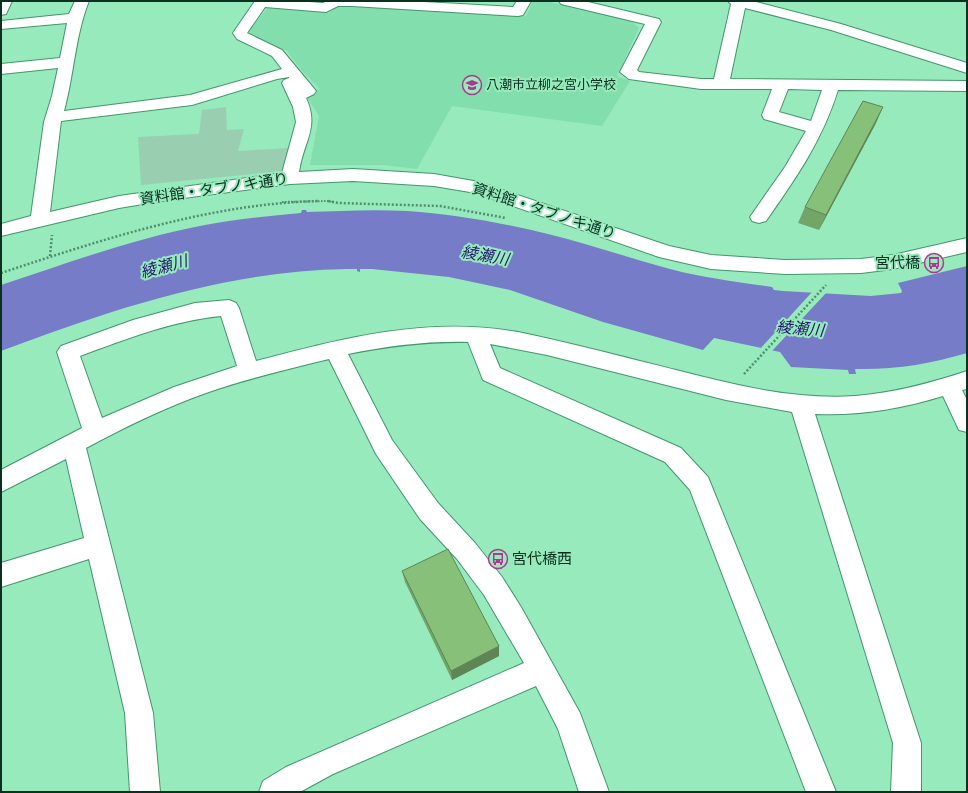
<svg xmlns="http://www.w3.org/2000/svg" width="968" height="793" viewBox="0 0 968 793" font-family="Signika,'Noto Sans JP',sans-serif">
	<rect width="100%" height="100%" fill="#96eabc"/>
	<!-- built -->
	<path fill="#82dead" d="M533,1H545L631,21L639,28L617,76L630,81L602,126L452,106L417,169L384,165H310L319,116L306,96L320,89L302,71L287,51L252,36L249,31L269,6L329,13L339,4L526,16Z"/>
	<!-- green -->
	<path fill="#99cfb0" d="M226,107L227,130L244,129L238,151L291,148L283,171L141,185L138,137L199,134L202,110Z"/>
	<!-- water -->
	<path fill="#777cc9" d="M302,210H306L307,212C340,211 373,209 407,211C454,214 502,223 548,234C589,244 629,258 670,269C704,278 738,282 772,287L774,290L783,291L871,296L901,293L902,291L898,283L967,266V353C931,364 893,370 855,369L856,374H849L848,370L791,367L780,352L714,338L703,350L603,322L510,290L449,277L372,269H360V272L357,271V269H347C226,271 113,309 1,351V285C68,263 135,238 205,225C237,219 269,216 301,213Z"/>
	<!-- pier -->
	<path fill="#96eabc" d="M813,291L827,292L771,352L759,350Z"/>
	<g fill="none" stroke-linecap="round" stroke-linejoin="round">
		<!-- minor casing -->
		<g stroke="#41966c" stroke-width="2">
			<path id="minor" d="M1,1H12L6,14L1,15Z
				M75,1H89C75,36 74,75 64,111L190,95L282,69L272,56L237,39L233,33L255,1H296L323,3L327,1H406L513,7L517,1H531L523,15L518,16L352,6H338L326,12L265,7L247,33L282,50L316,91L314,94L306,98C320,128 303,142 299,172L353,169L434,174L479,182L669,246L711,255L785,260L861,259L893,255L967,238V252L893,269L861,273L785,274L711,269L659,257L476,193L434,186L353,181L290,184L161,201L119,208L1,236V224L31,216L44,122L52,96L58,68L1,74V64L60,58L67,23L1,29V21L69,14ZM289,77V78L284,80L282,83L293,107L296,122L282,173L119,196L50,212L61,121L192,105L277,79Z
				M559,1H584L659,19L661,22L637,70L639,72L701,79H714L731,4L728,1H752L841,24L967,63V73L831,30L745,8L730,79L967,81V91L838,90C822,141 796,178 766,221L759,223L752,221L750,217L785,167L806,131L764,119L762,115L772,89H701L629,79L620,72L645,24L561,4ZM788,89L822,90L811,121L779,112Z
				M229,300L236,303L239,308L256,361C344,338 427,316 518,332C571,343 624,357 676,370C734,385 795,400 855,396C893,393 931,383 967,371V389L962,390L967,400V432L959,430L943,396C901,409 859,416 815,414L921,743V792H891L893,743L792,412L726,400L547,355L490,344L500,368L681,448L708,477L836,792H806L690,490L665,462L483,380L468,342C427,341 388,346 348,354L392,440L438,503L475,543L502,577L521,607L580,713L609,792H579L558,729L536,686L333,774L300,792H259L263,781L286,767L524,663L484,595L457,559L420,519L376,454L329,359C288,369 246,379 206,393C164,408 125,427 86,448L153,713L160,792H130L125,713L89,559L1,587V563L84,538L66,459L1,492V470L82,428L57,352L61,346L133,320L195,303ZM221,316L237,366L174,387L102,418L80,356C126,339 172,321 221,316Z"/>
		</g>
		<!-- path-far1 -->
		<path stroke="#518e6f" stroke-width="2" stroke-dasharray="1.5 1.5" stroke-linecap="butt" d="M282,202L327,201L334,202"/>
		<!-- path -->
		<path stroke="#518e6f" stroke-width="2.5" stroke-dasharray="2 2" stroke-linecap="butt" d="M328,201L338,203L440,206L506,218
			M50,256L52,235
			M1,273C104,239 209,204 318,201
			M744,374L826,285"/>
		<!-- minor -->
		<use href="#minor" fill="#fff" fill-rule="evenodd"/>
	</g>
	<!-- wall -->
	<path fill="#74a568" d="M876,123L819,230L798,223L805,207Z
		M402,571L499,656L452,680L405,582Z"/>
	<!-- shaded-wall -->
	<path fill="#5e8655" d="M883,107L876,123L819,230L826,215Z
		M499,646V656L452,680L451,671Z"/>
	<!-- building -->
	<path fill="#87c079" stroke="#5e8655" d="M863,101L883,107L826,215L805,207Z
		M448,549L499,646L451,671L402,571Z"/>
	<!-- icons -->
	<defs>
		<g id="school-ring" transform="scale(1)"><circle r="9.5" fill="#96eabc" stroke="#ad388f" stroke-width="1.5"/><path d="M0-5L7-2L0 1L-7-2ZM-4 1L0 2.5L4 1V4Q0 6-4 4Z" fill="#ad388f"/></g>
		<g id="bus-ring" transform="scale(1)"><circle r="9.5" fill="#96eabc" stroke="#ad388f" stroke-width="1.5"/><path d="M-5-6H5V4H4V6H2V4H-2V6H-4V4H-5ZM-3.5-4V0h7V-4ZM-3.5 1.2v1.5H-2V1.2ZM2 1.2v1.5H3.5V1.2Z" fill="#ad388f"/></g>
	</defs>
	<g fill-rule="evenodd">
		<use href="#school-ring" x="472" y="85"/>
		<use href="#bus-ring" x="934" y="263"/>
		<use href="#bus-ring" x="498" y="559"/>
	</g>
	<g text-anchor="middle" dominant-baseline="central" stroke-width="4" stroke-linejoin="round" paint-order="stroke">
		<!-- far-poi labels -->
		<g font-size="13" fill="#0b301f" stroke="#96eabc" text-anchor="start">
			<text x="486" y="85">八潮市立柳之宮小学校</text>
		</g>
		<!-- street labels -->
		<g font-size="15" fill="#0b301f" stroke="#96eabc">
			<text transform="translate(214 189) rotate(-8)">資料館・タブノキ通り</text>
			<text transform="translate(544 211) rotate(18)">資料館・タブノキ通り</text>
		</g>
		<!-- poi labels -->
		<g font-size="15" fill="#0b301f" stroke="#96eabc" text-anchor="end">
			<text x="920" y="263">宮代橋</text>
			<text x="512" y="559" text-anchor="start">宮代橋西</text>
		</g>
		<!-- water labels -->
		<g font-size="16" font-style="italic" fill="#251672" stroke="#96eabc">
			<text transform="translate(485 256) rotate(10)">綾瀬川</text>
			<text transform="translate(164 267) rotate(-15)">綾瀬川</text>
			<text transform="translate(800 329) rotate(5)">綾瀬川</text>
		</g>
	</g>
	<!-- border -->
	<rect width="968" height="793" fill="none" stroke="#0b301f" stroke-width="4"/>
</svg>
